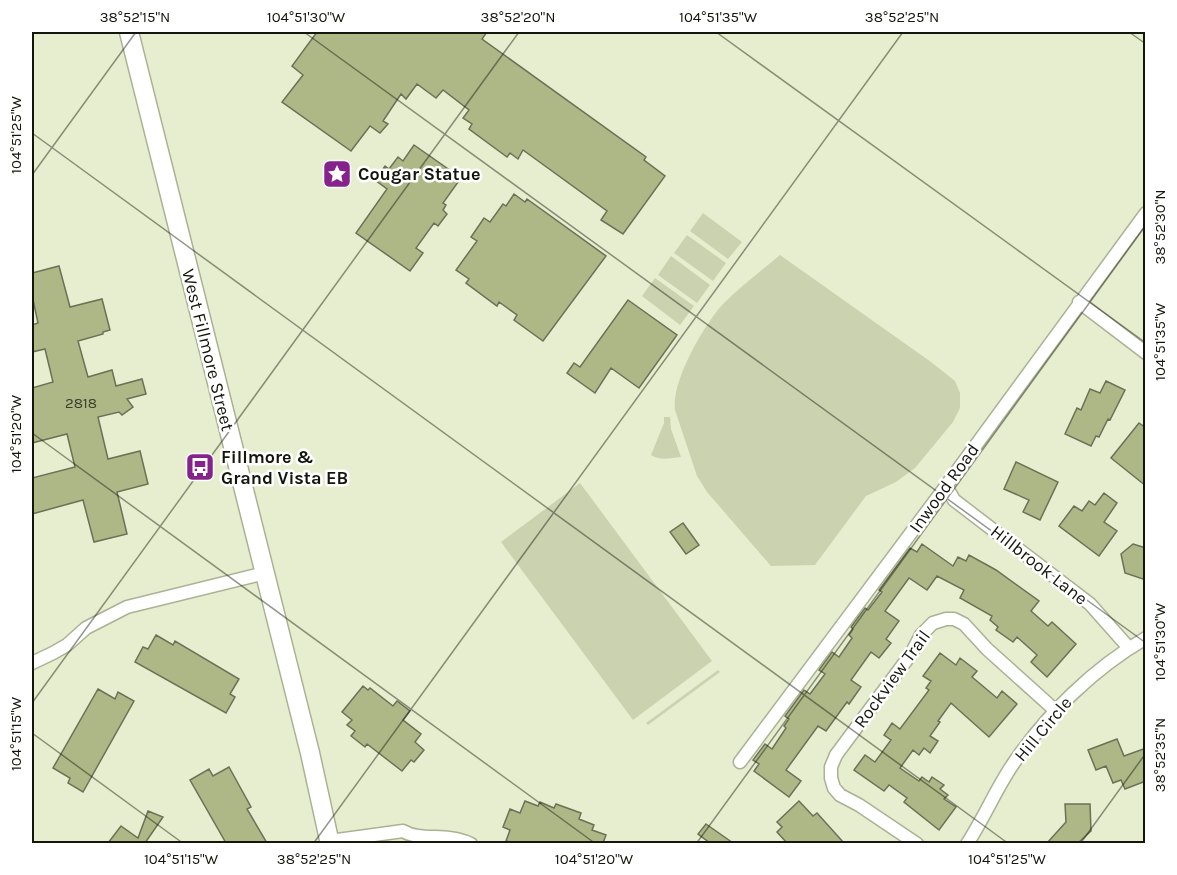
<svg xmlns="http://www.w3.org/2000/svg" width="1177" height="875" viewBox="0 0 1177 875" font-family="Karla,sans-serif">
	<rect width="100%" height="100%" fill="#e7eecf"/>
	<!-- park -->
	<path fill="#cad2b0" d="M703,213L742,242L728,259L690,231Z
		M687,235L726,263L713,281L674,253Z
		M780,255L931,362L955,381L960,393V408L953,422L915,468L896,482L866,496L815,565L771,566L707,492L697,476L675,410C671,382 704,324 724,303C741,286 761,271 780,255Z
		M671,256L710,285L697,303L658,275Z
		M655,278L694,306L680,325L642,296Z
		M664,417H670L671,429L681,457C671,458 660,461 651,455L664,423Z
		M580,483L712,661L633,720L501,542Z
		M718,670L720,672L648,725L646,723Z"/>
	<!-- building -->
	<path fill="#adb886" stroke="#6b7156" stroke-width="1.5" d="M317,32H487L482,39L646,157L644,160L665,176L623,234L601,220L607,211L523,150L518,159L510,153L507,157L469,129L472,124L463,118L469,110L443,90L436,98L417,84L406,99L401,94L383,121L388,124L380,133L370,126L351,151L282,102L303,75L292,66Z
		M414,145L461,178L443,203L446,205L443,210L447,214L438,226L434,223L416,248L423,253L410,271L356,233L387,189L375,180L385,166L389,169L398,157L403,161Z
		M514,194L525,202L527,199L606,256L543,341L514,320L517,315L499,302L497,306L466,283L469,279L456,270L477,241L471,237L484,218L490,222L503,204L506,206Z
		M59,266L70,307L102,299L110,330L103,332V334L78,341L88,377L112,370L116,386L142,379L146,394L127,399L133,407L122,415L119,412L98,417L108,459L140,451L148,484L117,492L127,534L94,542L83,500L32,514V478L75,467L67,434L32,443V388L53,382L45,349L32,352V325L38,323L32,295V273Z
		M628,300L677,335L639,388L611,368L595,393L567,373L574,363L580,367Z
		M1106,381L1125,390L1110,420L1108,419L1099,437L1096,436L1091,446L1065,434L1077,408L1081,410L1090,389L1100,393Z
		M1139,423L1146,428V486L1111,458Z
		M1016,462L1058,482L1040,520L1023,512L1029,500L1004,489Z
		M1104,493L1117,503L1104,522L1117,531L1099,556L1059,526L1074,506L1082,511L1089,501L1095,505Z
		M683,523L699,545L686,554L670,532Z
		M922,544L953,566L958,557L966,561L969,555L996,570L1039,601L1031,611L1048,626L1052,622L1076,644L1047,677L1031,662L1037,655L1017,637L1013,642L996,630L998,627L990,620L992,616L960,598L964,590L937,576L927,590L909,578L885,611L899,621L886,639L891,643L879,658L871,652L851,680L861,687L849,704L847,702L826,731L818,726L786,770L801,781L789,797L754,771L759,764L753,760L765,744L772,749L786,728L784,726L789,719L785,716L804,690L810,694L825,674L819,670L832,652L839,657L852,638L849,635L853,629L851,627L865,608L868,610L882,592L879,590L910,548L917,552Z
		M1133,544L1146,548V580L1125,573L1121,554Z
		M156,635L173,645L175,641L239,679L230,694L235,697L226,713L135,662L143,647L148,649Z
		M940,653L956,665L960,658L977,671L972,677L997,698L1002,691L1017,704L989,737L951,703L938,721L940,722L930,736L938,741L930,753L924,748L919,755L913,750L900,768L919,781L922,777L929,782L932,777L944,785L940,789L948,795L944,799L956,807L939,830L904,802L907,798L889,785L884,791L854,770L865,755L875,762L891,740L884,735L892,723L900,729L929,690L926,688L931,681L923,676Z
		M363,686L368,690L370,688L393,706L397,701L410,711L403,720L421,734L415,742L424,750L414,762L411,760L402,771L367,744L365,747L351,736L355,731L347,725L352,720L342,712Z
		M98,689L115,699L118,692L134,701L83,792L68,783L70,778L53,768Z
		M1117,739L1124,756L1146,748V781L1125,789L1121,780L1113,783L1106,766L1096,770L1088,750Z
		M229,767L251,807L247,809L267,843H226L190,780L209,769L213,776Z
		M525,801L538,806L540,802L554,808L556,804L581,813L579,819L594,825L592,830L606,835L603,843H513L506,841L510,830L503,827L510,809L520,813Z
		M799,801L813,816L817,813L844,843H787L777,832L782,827L777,822Z
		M1065,804H1090L1091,831L1078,843H1047L1066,822Z
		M148,811L163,817L145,843H108L121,826L138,838Z
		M706,824L733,843H710L698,834Z"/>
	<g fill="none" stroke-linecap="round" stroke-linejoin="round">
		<!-- minor casing -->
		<g stroke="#abb294" stroke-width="15">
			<path id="minor" d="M1079,302L1146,353
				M946,486L954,500L1090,604L1129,648
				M32,663L53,653L67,645L86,628L127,607L265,573
				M740,762L946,486L1146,213
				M330,841L403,831C421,842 447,832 471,844
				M917,844L859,805L840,795L834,788L831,778V767L836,755L911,654L921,635L933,623L946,619H954L964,624L987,649L1056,711
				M967,844C984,818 996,789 1013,764C1047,714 1094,668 1146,638"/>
		</g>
		<!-- primary casing -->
		<g stroke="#abb294" stroke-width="21">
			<path id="primary" d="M129,32L310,753L330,844"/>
		</g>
		<!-- minor -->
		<use href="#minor" stroke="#fff" stroke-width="12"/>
		<!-- primary -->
		<use href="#primary" stroke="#fff" stroke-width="18"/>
	</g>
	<!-- ticks -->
	<path fill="none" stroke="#14160c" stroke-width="1.5" stroke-opacity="0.45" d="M304,32L1146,643M716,32L1146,343M1129,32L1146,44M32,133L1009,844M32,175L136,32M32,433L596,844M32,703L519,32M32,733L184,844M313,844L903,32M696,844L1146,225M1080,844L1146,753"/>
	<!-- icons -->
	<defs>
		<g id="sight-square" transform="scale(1.5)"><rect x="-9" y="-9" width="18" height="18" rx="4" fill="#86238b" stroke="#fff"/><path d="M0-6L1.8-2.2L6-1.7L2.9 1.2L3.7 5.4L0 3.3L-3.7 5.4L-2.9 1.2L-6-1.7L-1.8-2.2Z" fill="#fff"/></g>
		<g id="bus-square" transform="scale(1.5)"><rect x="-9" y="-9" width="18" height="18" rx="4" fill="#86238b" stroke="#fff"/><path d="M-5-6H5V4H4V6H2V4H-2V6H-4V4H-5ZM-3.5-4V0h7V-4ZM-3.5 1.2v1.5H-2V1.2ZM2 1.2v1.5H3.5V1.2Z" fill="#fff"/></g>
	</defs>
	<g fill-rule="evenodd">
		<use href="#sight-square" x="337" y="174"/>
		<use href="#bus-square" x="200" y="467"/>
	</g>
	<g text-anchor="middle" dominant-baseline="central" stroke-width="5" stroke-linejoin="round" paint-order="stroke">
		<!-- number labels -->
		<g font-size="15" fill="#3a3e2a">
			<text x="81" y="403">2818</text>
		</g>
		<!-- poi labels -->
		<g font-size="18" font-weight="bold" fill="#14160c" stroke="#fff" text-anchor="start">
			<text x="358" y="174">Cougar Statue</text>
			<text x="221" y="457">Fillmore &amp;<tspan x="221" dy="21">Grand Vista EB</tspan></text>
		</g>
		<!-- street labels -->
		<g font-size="18" fill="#14160c" stroke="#fff">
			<text transform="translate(208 350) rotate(76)">West Fillmore Street</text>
			<text transform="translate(944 488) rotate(-54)">Inwood Road</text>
			<text transform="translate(1039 565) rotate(38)">Hillbrook Lane</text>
			<text transform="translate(892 679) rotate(-54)">Rockview Trail</text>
			<text transform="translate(1043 729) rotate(-50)">Hill Circle</text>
		</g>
	</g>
	<!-- border -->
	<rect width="1177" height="875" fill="none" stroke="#ffffff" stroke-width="66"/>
	<rect x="33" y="33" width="1111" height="809" fill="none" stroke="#14160c" stroke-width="2"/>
	<g font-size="15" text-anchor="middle" fill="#14160c">
		<text x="135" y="22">38°52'15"N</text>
		<text x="306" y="22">104°51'30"W</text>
		<text x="518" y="22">38°52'20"N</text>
		<text x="718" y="22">104°51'35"W</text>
		<text x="902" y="22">38°52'25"N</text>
		<text transform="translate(16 135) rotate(-90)" y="5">104°51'25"W</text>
		<text transform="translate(1160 227) rotate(-90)" y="5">38°52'30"N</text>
		<text transform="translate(1160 342) rotate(-90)" y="5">104°51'35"W</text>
		<text transform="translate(16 434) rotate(-90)" y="5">104°51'20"W</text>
		<text transform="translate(1160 642) rotate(-90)" y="5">104°51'30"W</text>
		<text transform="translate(16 734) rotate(-90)" y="5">104°51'15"W</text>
		<text transform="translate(1160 755) rotate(-90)" y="5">38°52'35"N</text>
		<text x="181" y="864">104°51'15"W</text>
		<text x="314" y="864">38°52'25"N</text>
		<text x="594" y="864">104°51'20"W</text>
		<text x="1007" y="864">104°51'25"W</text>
	</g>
</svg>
